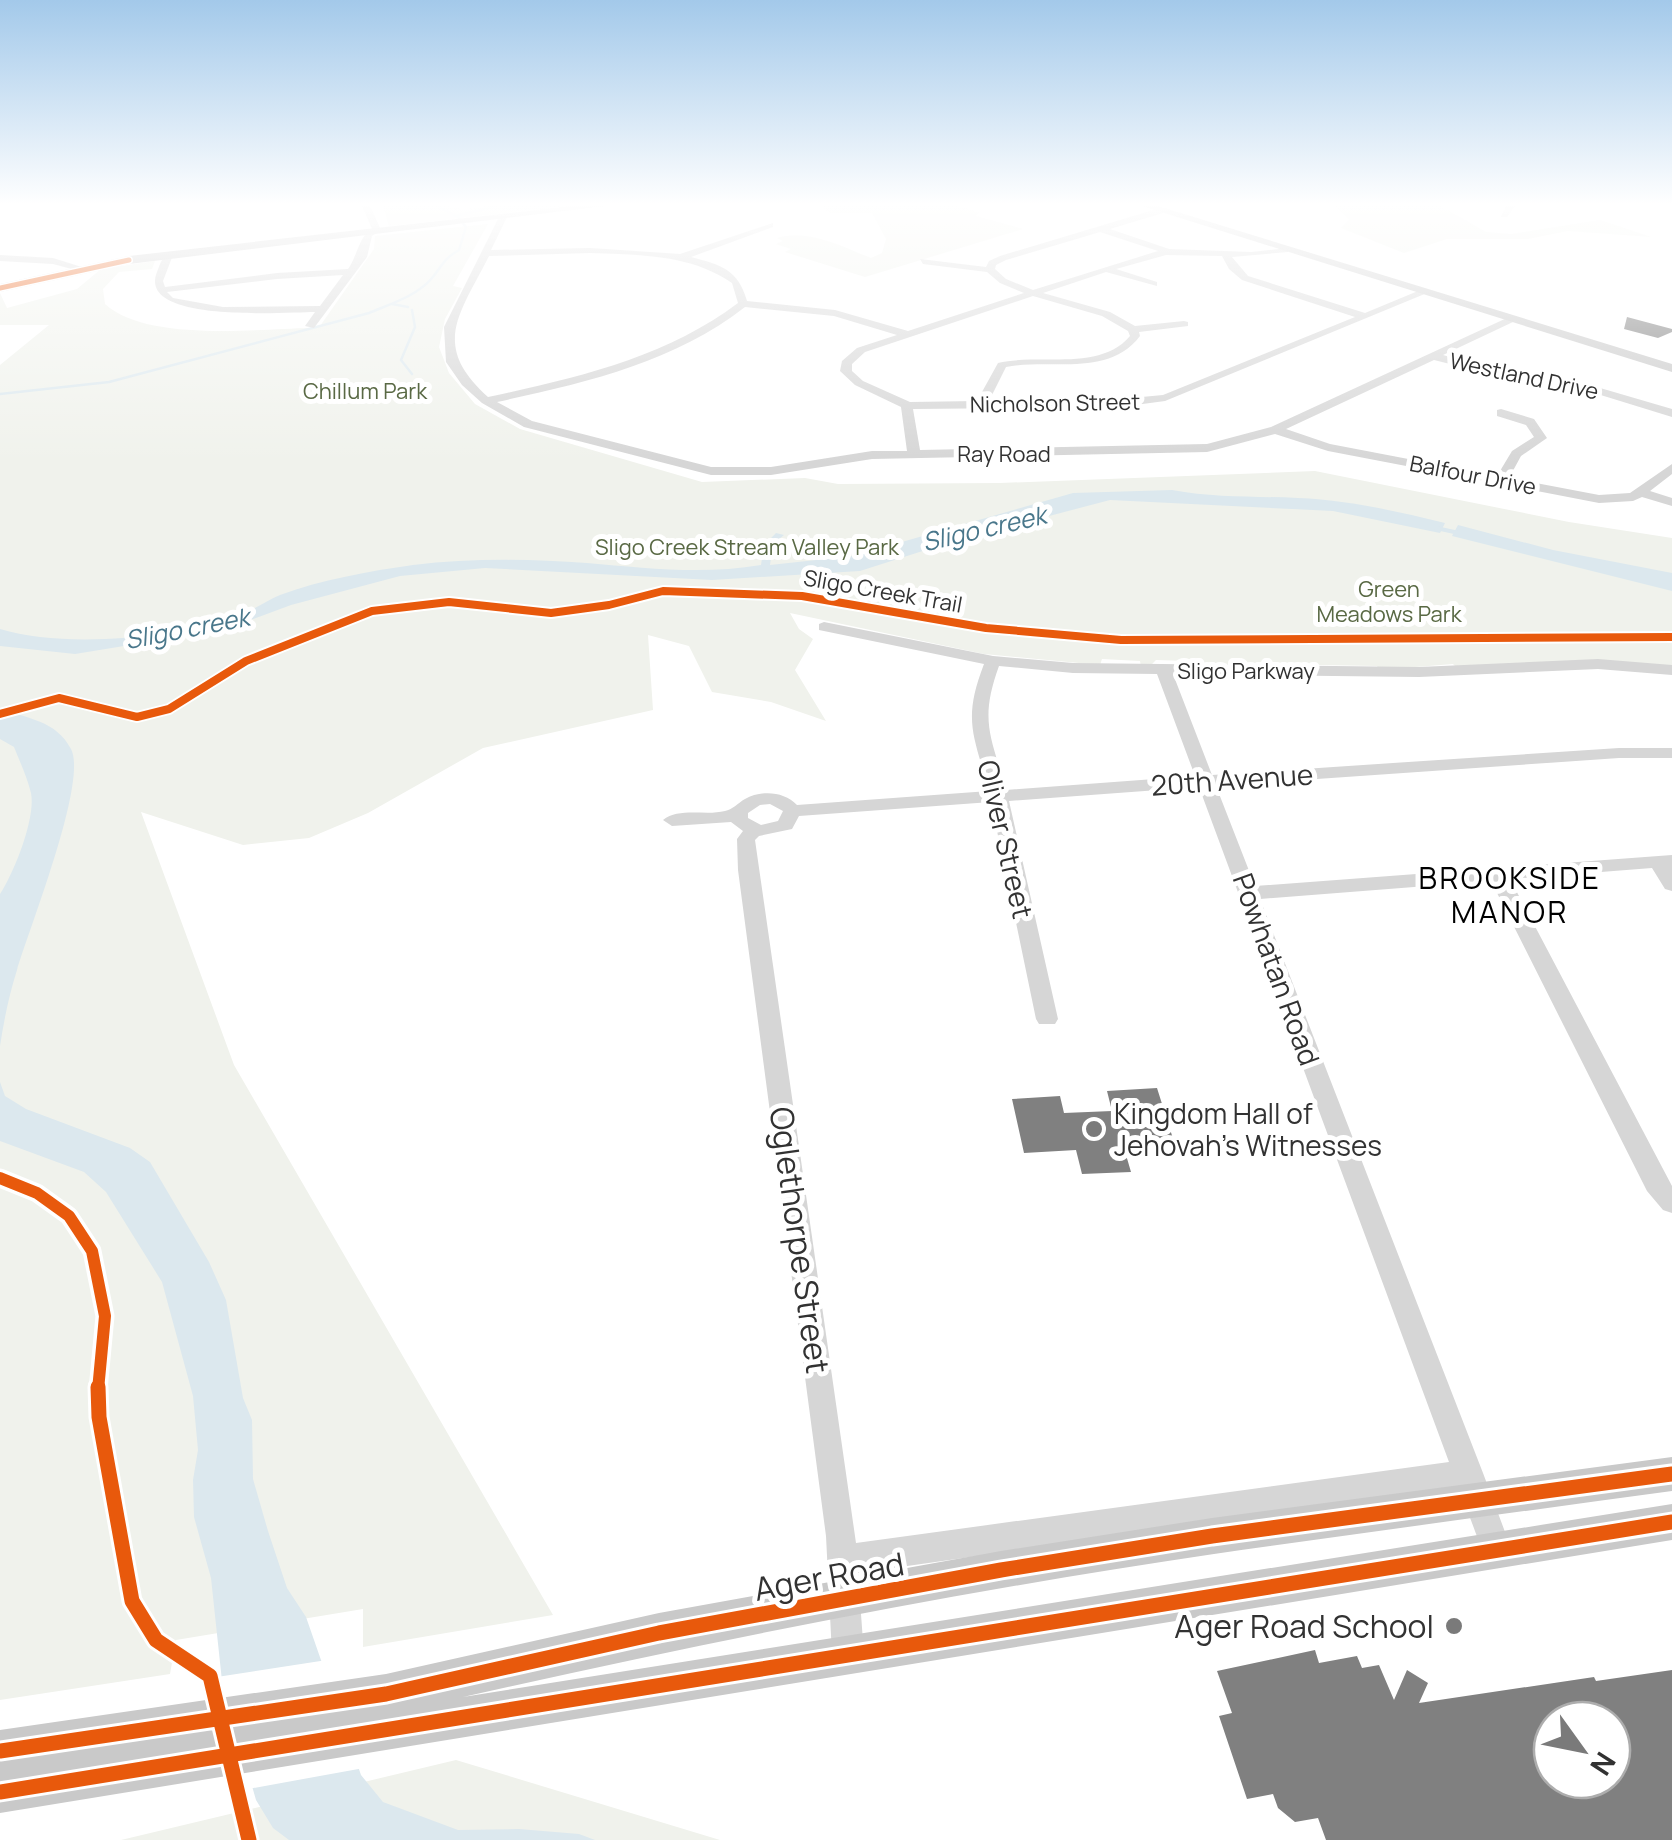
<svg xmlns="http://www.w3.org/2000/svg" width="1672" height="1840" viewBox="0 0 1672 1840" font-family="Manrope,sans-serif">
	<rect width="100%" height="100%" fill="#fff"/>
	<!-- green -->
	<path fill="#f0f2ec" d="M383,206H449L465,210L484,206H568L389,226Z
		M820,206H959L979,213L976,216L1023,229L865,277L785,252L791,249L776,244L783,241L777,238C806,228 844,247 871,258L882,253L886,239L872,213H830Z
		M1335,206H1441L1486,232L1511,234L1600,220L1651,237L1568,231L1528,239H1447L1404,253L1341,228L1349,220Z
		M488,224L453,286L462,288L445,319L439,347L449,373L475,404L520,429L702,482L805,478L838,484L1000,483L1315,471L1569,522L1672,538V665L1456,667L1453,664L1379,670L1377,666L1319,665L1309,669L1306,665L1234,663L1235,668L1193,667L1188,661L1156,660L1150,666H1141L1140,661L1102,659L1100,665L984,654L790,613L799,629L813,639L795,670L826,721L771,702L712,692L689,646L648,635L653,710L483,748L368,813L309,838L243,845L141,812L234,1065L553,1615L363,1647V1609L176,1640L170,1674L0,1700V365L49,325H0V293L7,308L77,289L101,269L155,261L152,269L119,272L103,289L105,304C147,342 255,329 310,328L320,326L374,249L375,236Z
		M456,1760L720,1840H121Z"/>
	<!-- water -->
	<path fill="#dce8ee" d="M1172,490C1214,498 1255,496 1298,498C1348,500 1396,511 1445,523L1440,533L1333,511L1110,500L954,541L860,571L712,580L485,568L400,576L291,605L237,625L124,646L75,654L0,646V629C67,649 173,638 239,615C254,610 266,601 280,595C320,580 370,571 413,565C471,558 529,559 587,563C645,568 703,575 761,565L764,545L776,533L784,535L773,544L770,565L853,556L1073,493Z
		M1458,525L1553,550L1672,573V591L1452,536Z
		M0,708C27,719 56,720 71,749C88,781 29,929 17,970C9,995 4,1020 0,1046V894C14,873 36,818 31,793C27,777 20,762 14,747L0,739Z
		M0,1082L5,1096L26,1109L130,1148L150,1162L209,1262L226,1300L243,1398L252,1420L253,1479L268,1531L287,1588L306,1617L361,1775L383,1802L458,1830L519,1829L579,1834L595,1840H289L273,1828L256,1800L222,1681L211,1578L194,1517L193,1480L198,1450L193,1396L162,1282L106,1192L84,1172L0,1141Z"/>
	<!-- pier -->
	<path fill="#fff" d="M327,1660L364,1768L248,1789L217,1677Z"/>
	<g fill="none" stroke-linecap="round" stroke-linejoin="round">
		<!-- stream-far1 -->
		<path stroke="#dce8ee" stroke-width="2.5" d="M456,216L496,206
			M392,304L408,307
			M412,310L415,327L401,360L412,374
			M0,394L109,382L369,313C390,304 417,296 432,278C442,266 444,258 459,250L466,227L458,217L437,206"/>
		<!-- stream -->
		<path stroke="#dce8ee" stroke-width="4" d="M1436,528L1459,533"/>
	</g>
	<!-- building -->
	<path fill="#808080" fill-rule="evenodd" d="M1627,317L1672,329V332L1658,338L1624,329Z
		M1157,1088L1175,1145L1124,1148L1131,1172L1082,1174L1076,1150L1024,1153L1012,1099L1060,1096L1064,1113L1112,1111L1107,1091Z
		M1315,1650L1319,1663L1357,1656L1362,1668L1379,1665L1394,1700L1407,1670L1428,1683L1419,1703L1594,1677L1596,1681L1672,1670V1840H1326L1318,1818L1295,1822L1278,1808L1273,1794L1247,1799L1219,1716L1232,1713L1217,1671ZM1552,1720H1612V1780H1552Z"/>
	<g fill="none" stroke-linecap="round" stroke-linejoin="round">
		<!-- minor -->
		<path fill="#d6d6d6" fill-rule="evenodd" d="M362,206H370L381,230L372,236L367,257L314,328L305,326L315,312C286,312 136,324 157,272C160,264 162,258 168,252L173,255L163,281L165,287L277,273L348,269C357,257 359,236 372,229ZM343,275L320,306L223,307L173,298L167,292L277,279Z
			M1506,206H1515L1507,217H1501Z
			M1160,208L1163,213L1110,229L1169,249L1251,252L1288,248V252L1232,257L1248,276L1365,313L1418,291L1427,293L1165,401L1120,407L913,409L920,450L1207,444L1271,427L1509,317L1514,320L1513,322L1443,355L1479,365L1566,378L1672,409V417L1565,384L1478,371L1434,360L1286,429L1330,444L1497,476L1512,451L1534,437L1526,425L1497,416V410L1501,409L1534,419L1547,438L1521,456L1509,478L1599,495L1630,493L1672,464V474L1650,491L1672,498V506L1642,497L1633,501L1599,503L1328,451L1275,434L1207,452L872,459L771,475H711L524,427L482,403L462,385L446,362L444,327L499,217L503,214L507,217L491,250L590,248L680,254L773,223V227L691,257C721,265 738,269 747,301L835,310L908,331L1024,293L1000,283L987,272L923,264L920,259L986,267L989,261L1000,256ZM1100,232L1158,251L1033,290L1006,279L995,269L996,265L1006,260ZM590,253C640,255 690,254 732,283L738,303C665,358 576,378 488,397C430,345 460,314 489,256ZM1166,255L1222,256L1229,269L1242,280L1355,317L1163,395L1120,399L989,401L1006,367C1052,358 1108,378 1140,336L1139,332L1188,326V322L1184,321L1135,326L1110,312L1043,293L1106,272L1157,286V282L1116,269ZM1033,296L1102,316L1128,331L1130,336C1100,372 1039,353 998,363L977,401L910,402L863,381L852,371V364L865,352ZM745,307L834,316L897,335L857,348L842,361L840,371L855,385L901,407L907,451H872L771,467H711L532,421L497,402C584,383 673,363 745,307Z
			M0,255L53,258L88,269L83,272L53,264L0,261Z
			M824,622L993,656L1073,663L1419,667L1598,659L1672,665V675L1598,669L1419,677L1173,674L1212,775L1619,748H1672V758H1619L1216,786L1255,886L1672,855V891L1665,889L1652,868L1510,879L1672,1186V1213L1663,1210L1647,1191L1491,881L1260,899L1483,1473L1511,1548L1507,1558L1496,1563L1485,1558L1459,1488L858,1573L864,1655L859,1666L848,1671L837,1666L832,1655L826,1536L738,870L737,839L743,831L731,822L672,826L663,820C679,807 706,816 725,811C732,810 738,803 745,799C761,790 784,791 797,805L989,791C974,735 962,721 984,664L819,630V624ZM999,666L1073,673L1157,674L1195,776L1006,790C991,736 979,721 999,666ZM1199,787L1449,1462L856,1543L755,840L759,836L792,829L799,816L991,802L1036,1019L1039,1024H1055L1058,1019L1009,801ZM770,804L783,811L778,821L761,825L748,818V813L760,805Z"/>
		<!-- major -->
		<path fill="#c9c9c9" fill-rule="evenodd" d="M571,206H605L129,264L0,292V284L129,256Z
			M1142,206H1158L1672,364V372Z
			M1672,1457V1491C1519,1512 1367,1532 1214,1554C962,1591 711,1641 463,1697L1672,1504V1540L0,1813V1730L386,1674L659,1613L1001,1551L1212,1518Z"/>
		<!-- cycleway-far3 casing -->
		<g stroke="#fff" stroke-width="8">
			<path id="cycleway-far3" d="M0,288L129,260"/>
		</g>
		<!-- cycleway-far2 casing -->
		<g stroke="#fff" stroke-width="12">
			<path id="cycleway-far2" d="M0,714L59,698L137,717L169,709L246,661L372,611L449,602L551,613L609,605L663,591L802,596L986,628L1121,640L1672,637"/>
		</g>
		<!-- cycleway-far1 casing -->
		<g stroke="#fff" stroke-width="19">
			<path id="cycleway-far1" d="M0,1178L37,1193L69,1216L92,1251L105,1316L98,1390"/>
		</g>
		<!-- cycleway casing -->
		<g stroke="#fff" stroke-width="21">
			<path id="cycleway" d="M98,1387L99,1417L132,1601L156,1640L210,1676L249,1840
				M0,1751L386,1694L659,1633L1001,1570L1212,1536L1672,1474
				M0,1792L1672,1522"/>
		</g>
		<!-- cycleway-far3 -->
		<use href="#cycleway-far3" stroke="#e8590c" stroke-width="5"/>
		<!-- cycleway-far2 -->
		<use href="#cycleway-far2" stroke="#e8590c" stroke-width="8"/>
		<!-- cycleway-far1 -->
		<use href="#cycleway-far1" stroke="#e8590c" stroke-width="12"/>
		<!-- cycleway -->
		<use href="#cycleway" stroke="#e8590c" stroke-width="15"/>
	</g>
	<!-- sky -->
	<linearGradient id="sky" x2="0" y2="1"><stop stop-color="#a3c9ea"/><stop offset="0.44" stop-color="#fff"/><stop offset="1" stop-color="#fff" stop-opacity="0"/></linearGradient>
	<rect width="1672" height="464" fill="url(#sky)"/>
	<!-- markers -->
	<g fill="#7a7a7a" stroke="#fff" stroke-width="4">
		<circle cx="1094" cy="1129" r="10"/>
		<circle cx="1454" cy="1626" r="10"/>
	</g>
	<g text-anchor="middle" dominant-baseline="central" stroke-width="10" stroke-linejoin="round" paint-order="stroke">
		<!-- far-street labels -->
		<g font-size="22" fill="#323232" stroke="#fff">
			<text transform="translate(1524 376) rotate(12)">Westland Drive</text>
			<text transform="translate(1055 403) rotate(-1)">Nicholson Street</text>
			<text x="1004" y="454">Ray Road</text>
			<text transform="translate(1473 475) rotate(11)">Balfour Drive</text>
			<text transform="translate(883 591) rotate(10)">Sligo Creek Trail</text>
			<text x="1246" y="671">Sligo Parkway</text>
		</g>
		<!-- far-park labels -->
		<g font-size="22" fill="#596944" stroke="#fff">
			<text x="365" y="391">Chillum Park</text>
			<text x="747" y="547">Sligo Creek Stream Valley Park</text>
			<text x="1389" y="589">Green<tspan x="1389" dy="25">Meadows Park</tspan></text>
		</g>
		<!-- far-water labels -->
		<g font-size="25" font-style="italic" fill="#49778b" stroke="#fff">
			<text transform="translate(984 528) rotate(-13)">Sligo creek</text>
			<text transform="translate(187 628) rotate(-11)">Sligo creek</text>
		</g>
		<!-- street labels -->
		<g font-size="28" fill="#323232" stroke="#fff">
			<text transform="translate(1232 779) rotate(-4)">20th Avenue</text>
			<text transform="translate(1006 839) rotate(77)">Oliver Street</text>
			<text transform="translate(1277 969) rotate(70)">Powhatan Road</text>
		</g>
		<!-- poi labels -->
		<g font-size="28" fill="#323232" stroke="#fff" text-anchor="start">
			<text x="1114" y="1113">Kingdom Hall of<tspan x="1114" dy="32">Jehovah’s Witnesses</tspan></text>
		</g>
		<!-- neighbourhood labels -->
		<g font-size="30" letter-spacing="2.5" fill="#000" stroke="#fff">
			<text x="1510" y="877">BROOKSIDE<tspan x="1510" dy="34">MANOR</tspan></text>
		</g>
		<!-- near-street labels -->
		<g font-size="32" fill="#323232" stroke="#fff">
			<text transform="translate(800 1240) rotate(82)">Oglethorpe Street</text>
			<text transform="translate(829 1576) rotate(-10)">Ager Road</text>
		</g>
		<!-- near-poi labels -->
		<g font-size="32" fill="#323232" stroke="#fff" text-anchor="end">
			<text x="1434" y="1626">Ager Road School</text>
		</g>
	</g>
	<!-- north arrow -->
	<g transform="translate(1582 1750) rotate(123)"><circle r="48" fill="#ffffff" stroke="#adadad" stroke-width="2.5"/>
	<path d="M0-8L18 38L0 25L-18 38Z" fill="#7a7a7a"/>
	<text y="-15" font-size="28" font-weight="bold" text-anchor="middle" fill="#323232">N</text>
	</g>
</svg>
